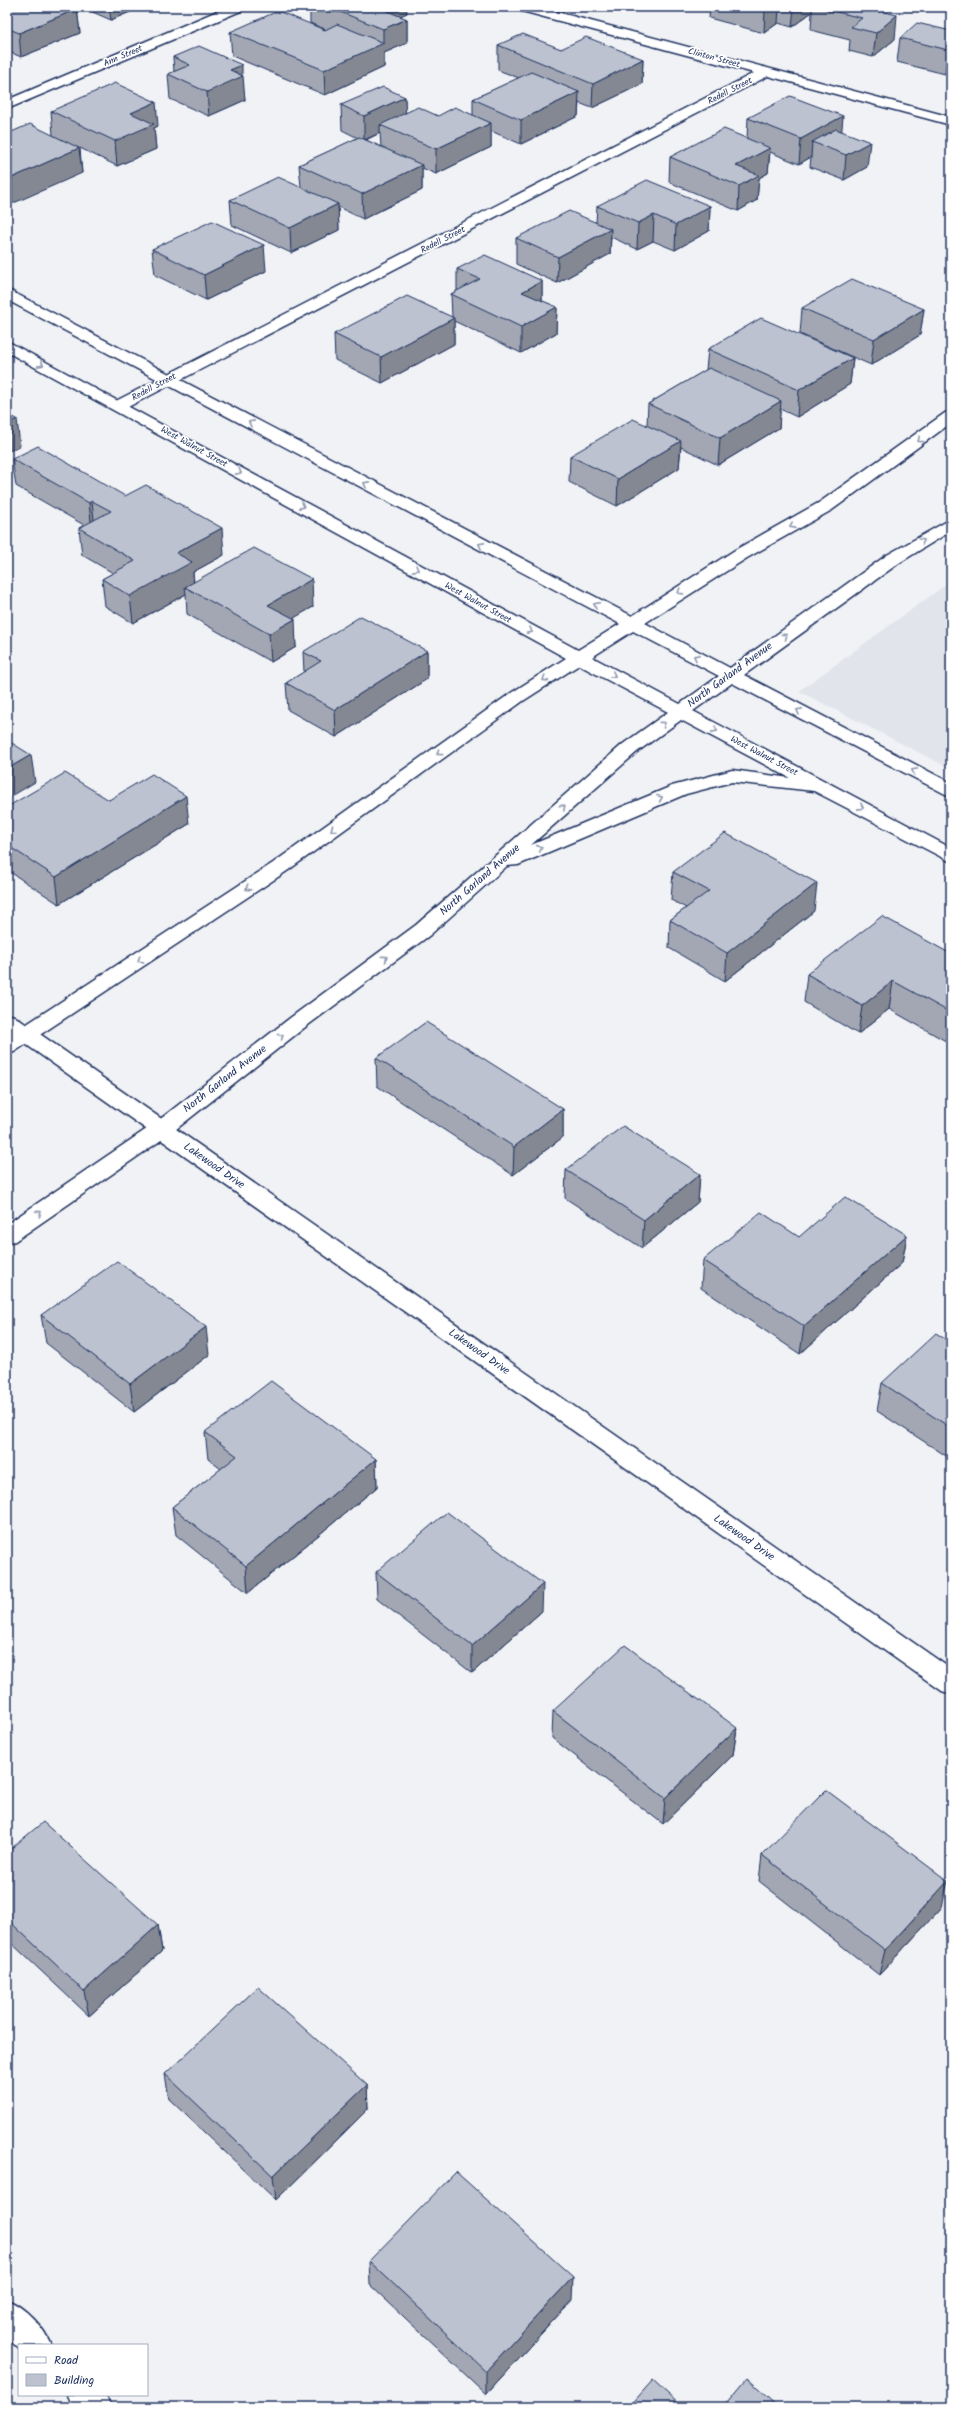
<svg xmlns="http://www.w3.org/2000/svg" width="958" height="2414" viewBox="0 0 958 2414" font-family="Kalam,sans-serif">
	<rect width="100%" height="100%" fill="#f1f2f5"/>
	<filter id="ink" filterUnits="userSpaceOnUse"><feTurbulence type="fractalNoise" baseFrequency=".025" numOctaves="2"/><feDisplacementMap in="SourceGraphic" scale="8" xChannelSelector="R" yChannelSelector="G"/><feConvolveMatrix kernelMatrix="1 2 1 2 8 2 1 2 1" color-interpolation-filters="sRGB"/></filter>
	<g filter="url(#ink)">
		<!-- built -->
		<path fill="#e1e4ea" d="M951,581V769L799,691Z"/>
		<g fill="none" stroke-linecap="round" stroke-linejoin="round">
			<!-- minor casing -->
			<g stroke="#1b2f5e" stroke-width="3">
				<path id="minor" d="M227,7H244L243,10L7,109V100Z
					M517,7H538L951,117V125L768,76L124,409H112L110,406L112,403L754,73L518,10Z
					M7,1014L14,1016L951,1669V1694L942,1691L7,1031Z
					M7,2300C25,2307 44,2327 51,2345H19V2349L7,2337Z
					M68,2395H105L111,2407H73Z"/>
			</g>
			<!-- major casing -->
			<g stroke="#1b2f5e" stroke-width="3">
				<path id="major" d="M7,289L632,616L735,550L820,502L945,413L951,411V423L832,510L747,558L645,623L730,668L887,555L951,519V531L899,563L744,675L951,783V797L732,683L693,711L951,848V862L814,791L732,782L686,794L518,865L507,866L430,935L304,1028L170,1134L15,1241L7,1243V1224L154,1124L290,1018L416,925L623,744L668,712L579,665L523,701L287,871L14,1052L7,1054V1037L273,863L511,693L566,658L7,352V341L578,650L620,624L7,300ZM633,631L719,676L680,704L592,657ZM681,720L790,778L732,770L725,772L672,786L531,845L637,752Z"/>
			</g>
			<!-- minor -->
			<use href="#minor" fill="#fff" fill-rule="evenodd"/>
			<!-- major -->
			<use href="#major" fill="#fff" fill-rule="evenodd"/>
		</g>
		<!-- wall -->
		<path fill="#a2a7b3" stroke="#1b2f5e" fill-rule="evenodd" d="M7,7L77,9L80,33L21,57L7,51Z
			M81,7H142L111,20Z
			M310,7H406L407,13L399,16L407,19V43L384,53V67L325,95L232,56L230,32L325,29L310,23Z
			M661,7H676L673,10Z
			M710,7H865L895,39L873,57L849,51L850,40L811,30L812,12L792,27L778,23L764,33L709,18Z
			M951,31V69H950L945,74L897,62L900,38Z
			M498,45L561,49L643,59L642,84L592,108L579,103L578,116L521,144L491,131V147L436,174L422,168V190L363,219L338,207L339,230L291,253L232,225L230,200L301,187L299,165L358,138L342,130L341,105L405,97V113L438,116L473,115V99L519,78L498,70ZM380,133L381,147L366,140Z
			M173,57L242,75L245,100L209,116L170,99L168,74L174,72Z
			M51,111L158,126L154,128L156,149L117,166L80,148L82,173L53,135Z
			M748,118L842,132L867,167L844,180L810,167L811,157L799,164L770,152L768,173L759,178L757,200L738,211L669,182L670,157L747,138Z
			M597,206H710L709,231L675,250L653,241L637,249L611,237L610,254L557,283L516,264V238L596,222Z
			M152,249L266,271L206,300L155,275Z
			M457,269L542,281V301L557,307L556,333L521,353L454,321V344L382,383L335,360L334,334L452,317L451,294L457,291Z
			M802,308L924,309L920,335L871,365L800,334Z
			M708,349L853,358L850,384L797,417L780,409L779,428L718,465L681,447L679,468L617,506L569,482L570,456L647,425L648,404L706,370Z
			M12,459L224,555L193,572L194,582L313,607L293,618L296,647L271,662L187,614L186,594L133,623L105,606L102,579L113,573L82,555L79,528L84,525L16,486Z
			M427,651V679L336,737L288,710L286,683L304,672L303,652Z
			M109,800L189,824L59,904L7,870V807Z
			M673,872L814,911L725,981L669,948L670,920L686,908L671,900Z
			M951,954V1044L889,1009L858,1034L804,1002L807,974Z
			M376,1058L563,1109V1137L513,1175L377,1086Z
			M566,1170L700,1174L698,1202L642,1248L565,1198Z
			M907,1235L902,1263L800,1354L701,1288L703,1260L799,1237Z
			M41,1315L209,1355L134,1412L46,1343Z
			M951,1343V1459L877,1411L882,1383Z
			M205,1432L376,1459L377,1487L248,1593L176,1535L172,1507L221,1469L208,1459Z
			M376,1572L542,1611L472,1673L377,1599Z
			M553,1711L737,1728L733,1755L663,1824L552,1738Z
			M7,1852L158,1925L162,1951L89,2016L7,1939Z
			M762,1855L942,1907L879,1975L759,1881Z
			M165,2074L367,2085L368,2109L276,2200L169,2099Z
			M951,2086V2099L948,2097Z
			M369,2261L572,2300L486,2394L370,2285Z"/>
		<!-- shaded-wall -->
		<path fill="#848892" stroke="#1b2f5e" d="M109,7H142L111,20Z
			M371,7H406L407,13L376,27Z
			M769,7H779L778,23L764,33L765,9Z
			M794,7H813L812,12L792,27Z
			M77,9L80,33L21,57L19,33Z
			M897,15L895,39L873,57L876,33Z
			M407,19V43L384,53V67L325,95L324,70L383,43V29Z
			M951,47V63L950,69L945,74L948,50Z
			M643,59L642,84L592,108L593,84Z
			M242,65V76H243L245,100L209,116L207,92L230,70Z
			M579,92L578,116L521,144V120Z
			M405,97L406,122L380,125V133L364,140V116Z
			M156,102L158,126L154,128L156,149L117,166L115,141L131,113Z
			M843,116L841,141L812,142L811,157L799,164L801,139Z
			M491,123V147L436,174V149Z
			M870,142L867,167L844,180L846,155Z
			M79,148L82,173L7,206V180Z
			M770,148L768,173L759,178L757,200L738,211L739,186L736,166Z
			M422,165V190L363,219L362,194Z
			M338,204L339,230L291,253L290,228Z
			M710,206L709,231L675,250L676,225Z
			M654,215L653,241L637,249L638,223Z
			M611,229L610,254L557,283L558,257Z
			M264,245L266,271L206,300L204,275Z
			M542,281V307L522,292Z
			M557,307L556,333L521,353V327Z
			M924,309L920,335L871,365L874,339Z
			M454,318V344L382,383L381,357Z
			M853,358L850,384L797,417L799,390Z
			M781,401L779,428L718,465L720,438Z
			M17,419L20,446L7,452V424Z
			M681,441L679,468L617,506L618,479Z
			M92,501L95,528L92,530L89,503Z
			M222,528L224,555L193,572L194,590L185,587L186,594L133,623L130,596L176,553Z
			M312,579L313,607L270,632L268,605Z
			M295,619L296,647L271,662L269,634Z
			M427,651V679L336,737L335,710Z
			M31,755L35,782L7,799V769Z
			M186,796L189,824L59,904L56,877Z
			M817,883L814,911L725,981L727,953Z
			M893,981L889,1009L858,1034L862,1006Z
			M563,1109V1137L513,1175L514,1147Z
			M700,1174L698,1202L642,1248L644,1220Z
			M907,1235L902,1263L800,1354L804,1326Z
			M206,1327L209,1355L134,1412L130,1384Z
			M376,1459L377,1487L248,1593L246,1566Z
			M543,1584L542,1611L472,1673V1646Z
			M737,1728L733,1755L663,1824L665,1798Z
			M948,1881L942,1907L879,1975L885,1950Z
			M158,1925L162,1951L89,2016L84,1991Z
			M367,2085L368,2109L276,2200L273,2176Z
			M573,2277L572,2300L486,2394V2371Z"/>
		<!-- building -->
		<path fill="#bcc2d0" stroke="#1b2f5e" d="M7,7H72L77,9L19,33L7,28Z
			M328,7H377L407,19L383,29Z
			M756,7H769L765,9Z
			M816,7H865L897,15L876,33L851,27L862,18Z
			M278,11L325,30L337,24L384,43L324,70L230,32Z
			M917,23L951,31V47L948,50L900,38Z
			M523,34L561,49L586,37L643,59L593,84L498,45Z
			M199,46L242,65L230,70L243,76L207,92L168,74L190,65L173,57Z
			M531,72L579,92L521,120L473,99Z
			M115,83L156,102L131,113L154,124L115,141L51,111Z
			M383,87L405,97L364,116L341,105Z
			M790,96L843,116L801,139L748,118Z
			M418,107L438,116L455,107L491,123L436,149L380,125Z
			M30,124L79,148L7,180V134Z
			M724,129L770,148L736,166L759,175L739,186L670,157Z
			M836,129L870,142L846,155L812,142Z
			M359,137L422,165L362,194L299,165Z
			M278,177L338,204L290,228L230,200Z
			M647,180L710,206L676,225L654,215L638,223L597,206Z
			M569,211L611,229L558,257L516,238Z
			M212,221L264,245L204,275L152,249Z
			M485,255L542,281L522,292L557,307L521,327L451,294L480,279L457,269Z
			M852,279L924,309L874,339L802,308Z
			M407,296L454,318L381,357L334,334Z
			M761,318L853,358L799,390L708,349Z
			M709,368L781,401L720,438L648,404Z
			M7,414L17,419L7,424Z
			M633,419L681,441L618,479L570,456Z
			M38,446L125,496L146,485L222,528L176,553L192,562L130,596L102,579L135,561L79,528L111,511L92,501L89,503L12,459Z
			M254,548L312,579L268,605L295,619L269,634L185,587Z
			M361,616L427,651L335,710L286,683L321,661L303,652Z
			M7,740L31,755L7,769Z
			M65,773L109,800L152,774L186,796L56,877L7,845V807Z
			M725,833L817,883L727,953L670,920L709,891L673,872Z
			M882,916L951,954V1013L893,981L862,1006L807,974Z
			M426,1022L563,1109L514,1147L376,1058Z
			M623,1126L700,1174L644,1220L566,1170Z
			M845,1197L907,1235L804,1326L703,1260L761,1212L799,1237Z
			M117,1261L206,1327L130,1384L41,1315Z
			M936,1333L951,1343V1428L882,1383Z
			M271,1381L376,1459L246,1566L172,1507L237,1456L205,1432Z
			M447,1512L543,1584L472,1646L376,1572Z
			M625,1645L737,1728L665,1798L553,1711Z
			M826,1790L948,1881L885,1950L762,1855Z
			M43,1822L158,1925L84,1991L7,1919V1852Z
			M258,1987L367,2085L273,2176L165,2074Z
			M456,2172L573,2277L486,2371L369,2261Z
			M747,2378L779,2407H723Z
			M653,2380L682,2407H629Z"/>
		<!-- one-way arrows -->
		<defs><path id="oneway-chevron" d="M-2-3.5L2.5 0L-2 3.5" fill="none" stroke-width="1.6" stroke-linecap="round" stroke-linejoin="round"/></defs>
		<g stroke="#8d97ae">
			<use href="#oneway-chevron" transform="translate(41 364) rotate(28)"/>
			<use href="#oneway-chevron" transform="translate(251 423) rotate(-152)"/>
			<use href="#oneway-chevron" transform="translate(920 440) rotate(144)"/>
			<use href="#oneway-chevron" transform="translate(239 472) rotate(29)"/>
			<use href="#oneway-chevron" transform="translate(366 484) rotate(-152)"/>
			<use href="#oneway-chevron" transform="translate(302 506) rotate(29)"/>
			<use href="#oneway-chevron" transform="translate(792 526) rotate(152)"/>
			<use href="#oneway-chevron" transform="translate(922 541) rotate(-31)"/>
			<use href="#oneway-chevron" transform="translate(481 545) rotate(-152)"/>
			<use href="#oneway-chevron" transform="translate(416 569) rotate(29)"/>
			<use href="#oneway-chevron" transform="translate(680 592) rotate(148)"/>
			<use href="#oneway-chevron" transform="translate(596 605) rotate(-153)"/>
			<use href="#oneway-chevron" transform="translate(530 631) rotate(29)"/>
			<use href="#oneway-chevron" transform="translate(785 636) rotate(-36)"/>
			<use href="#oneway-chevron" transform="translate(696 657) rotate(-153)"/>
			<use href="#oneway-chevron" transform="translate(613 675) rotate(27)"/>
			<use href="#oneway-chevron" transform="translate(545 679) rotate(147)"/>
			<use href="#oneway-chevron" transform="translate(799 711) rotate(-152)"/>
			<use href="#oneway-chevron" transform="translate(663 724) rotate(-37)"/>
			<use href="#oneway-chevron" transform="translate(715 730) rotate(29)"/>
			<use href="#oneway-chevron" transform="translate(439 753) rotate(144)"/>
			<use href="#oneway-chevron" transform="translate(914 771) rotate(-152)"/>
			<use href="#oneway-chevron" transform="translate(660 798) rotate(-22)"/>
			<use href="#oneway-chevron" transform="translate(563 807) rotate(-41)"/>
			<use href="#oneway-chevron" transform="translate(861 807) rotate(28)"/>
			<use href="#oneway-chevron" transform="translate(333 829) rotate(144)"/>
			<use href="#oneway-chevron" transform="translate(540 848) rotate(-24)"/>
			<use href="#oneway-chevron" transform="translate(248 888) rotate(147)"/>
			<use href="#oneway-chevron" transform="translate(385 958) rotate(-36)"/>
			<use href="#oneway-chevron" transform="translate(140 960) rotate(147)"/>
			<use href="#oneway-chevron" transform="translate(281 1036) rotate(-38)"/>
			<use href="#oneway-chevron" transform="translate(39 1213) rotate(-34)"/>
		</g>
	</g>
	<g text-anchor="middle" dominant-baseline="central" stroke-width="3.5" stroke-linejoin="round" paint-order="stroke">
		<!-- far-street labels -->
		<g font-size="9" fill="#1b2f5e" stroke="#fff">
			<text transform="translate(123 56) rotate(-23)">Ann Street</text>
			<text transform="translate(714 58) rotate(15)">Clinton Street</text>
			<text transform="translate(730 91) rotate(-27)">Redell Street</text>
			<text transform="translate(443 240) rotate(-27)">Redell Street</text>
			<text transform="translate(154 387) rotate(-28)">Redell Street</text>
			<text transform="translate(194 447) rotate(29)">West Walnut Street</text>
			<text transform="translate(478 603) rotate(29)">West Walnut Street</text>
			<text transform="translate(764 756) rotate(28)">West Walnut Street</text>
		</g>
		<!-- street labels -->
		<g font-size="11" fill="#1b2f5e" stroke="#fff">
			<text transform="translate(730 675) rotate(-36)">North Garland Avenue</text>
			<text transform="translate(480 880) rotate(-41)">North Garland Avenue</text>
			<text transform="translate(225 1079) rotate(-38)">North Garland Avenue</text>
			<text transform="translate(214 1166) rotate(35)">Lakewood Drive</text>
			<text transform="translate(479 1352) rotate(35)">Lakewood Drive</text>
			<text transform="translate(744 1538) rotate(35)">Lakewood Drive</text>
		</g>
	</g>
	<!-- margin -->
	<rect width="958" height="2414" fill="none" stroke="#fff" stroke-width="24"/>
	<rect x="12" y="12" width="934" height="2390" fill="none" stroke="#1b2f5e" stroke-width="1.5" filter="url(#ink)"/>
	<!-- legend -->
	<rect x="18" y="2344" width="130" height="52" fill="#ffffff" stroke="#a4acbf"/>
	<rect x="26" y="2357" width="20" height="6" fill="#ffffff" stroke="#a4acbf"/>
	<text x="54" y="2364" font-size="12" fill="#1b2f5e">Road</text>
	<rect x="26" y="2374" width="20" height="12" fill="#bcc2d0" stroke="#a4acbf"/>
	<text x="54" y="2384" font-size="12" fill="#1b2f5e">Building</text>
</svg>
